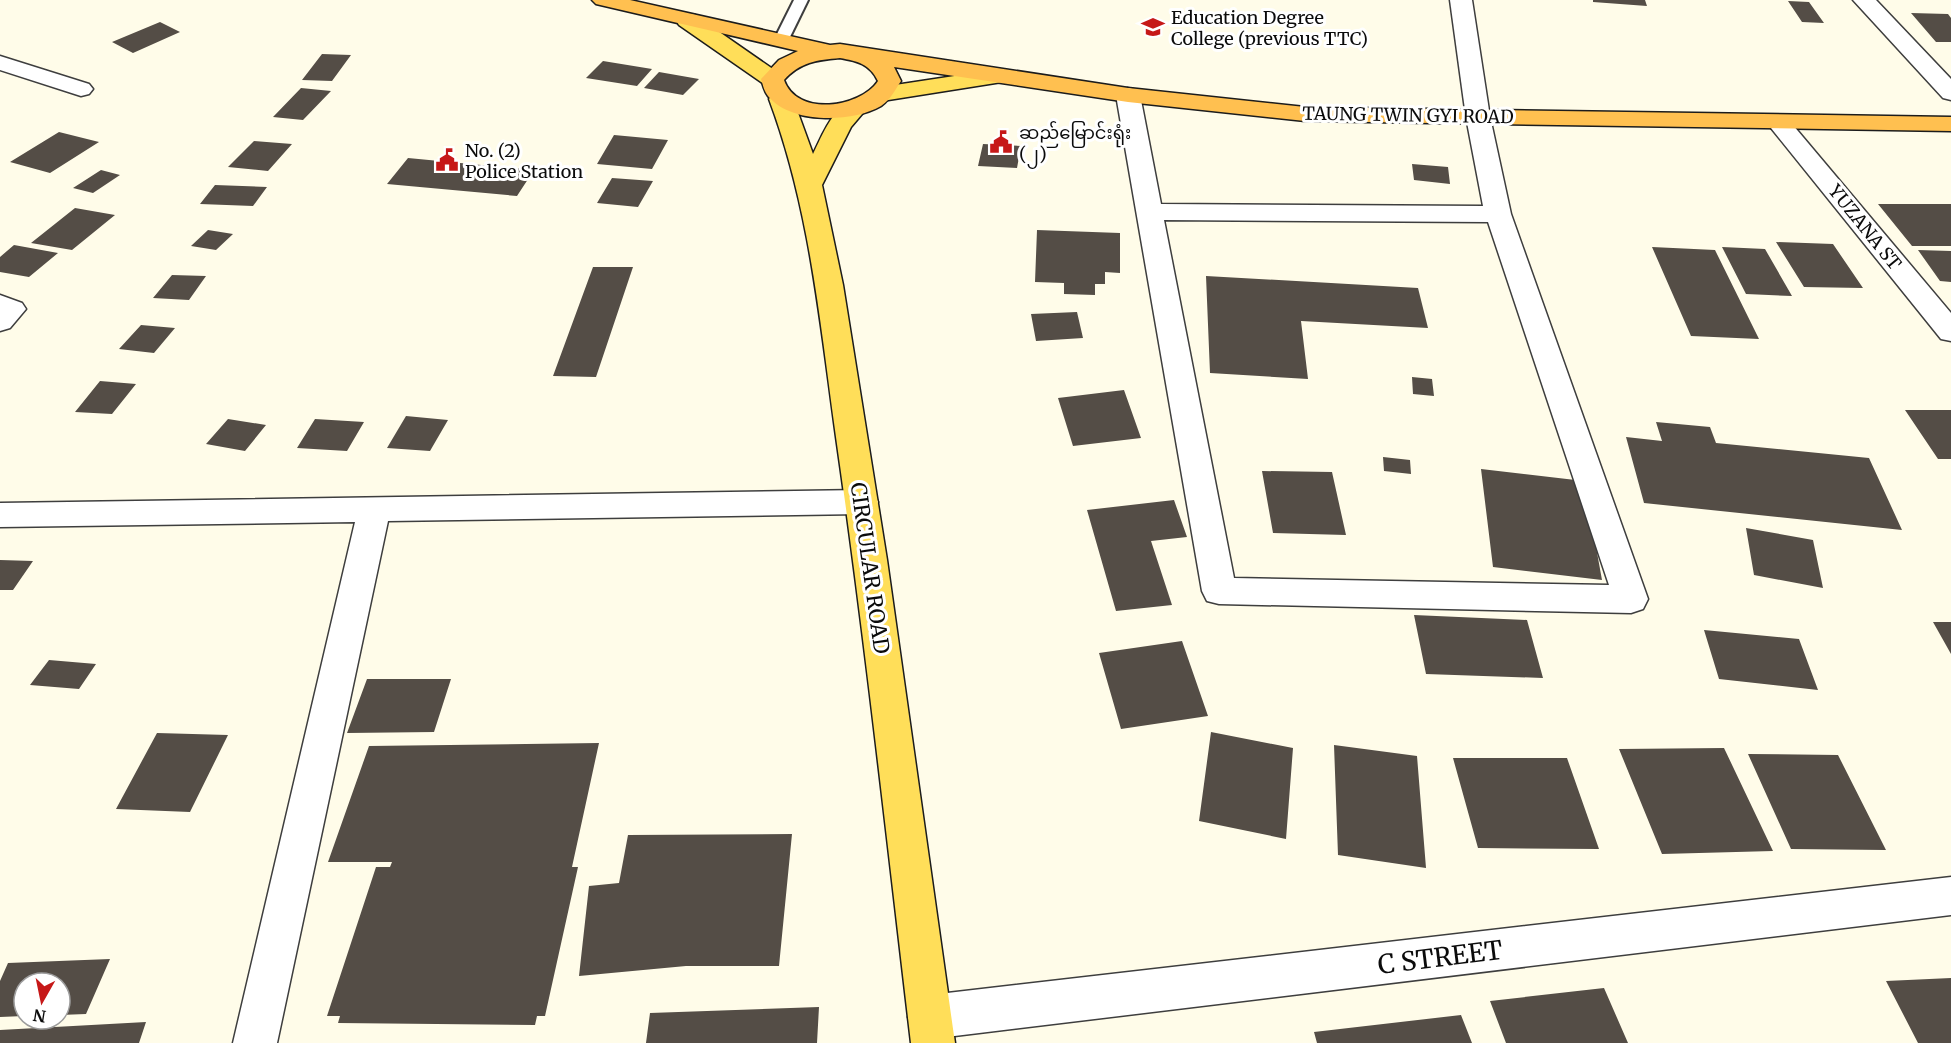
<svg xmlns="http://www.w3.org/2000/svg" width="1951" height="1043" viewBox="0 0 1951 1043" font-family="Merriweather,'Noto Sans Myanmar',serif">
	<rect width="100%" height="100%" fill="#fffce9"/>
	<!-- building -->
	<path fill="#544d46" d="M1593,0H1645L1647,6L1593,2Z
		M1788,1L1809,2L1824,23L1802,22Z
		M1911,13L1948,14L1951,18V42H1936Z
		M160,22L180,32L133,53L112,42Z
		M322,54L351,55L332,81L302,80Z
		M603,61L652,69L637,86L586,78Z
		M659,72L699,79L683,95L644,88Z
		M301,88L331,91L303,120L273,117Z
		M59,132L99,142L50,173L10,162Z
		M614,135L668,140L652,169L597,164Z
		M254,141L292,144L268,171L228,167Z
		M983,144L1021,146L1017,168L978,166Z
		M408,158L534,170L517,196L387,184Z
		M1412,164L1448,167L1450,184L1414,180Z
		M101,170L120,175L93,193L73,188Z
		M612,178L653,181L638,207L597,203Z
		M215,185L267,187L253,206L200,204Z
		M1878,204H1951V246H1912Z
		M75,208L115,215L72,250L31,243Z
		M208,230L233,234L216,250L191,246Z
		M1037,230L1120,233V273L1105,272V284H1095V295L1064,294V283L1035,282Z
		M1776,242L1833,244L1863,288L1804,287Z
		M14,245L58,253L29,277L0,272V257Z
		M1652,247L1715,250L1759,339L1691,336Z
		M1722,247L1765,249L1792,296L1746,294Z
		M1918,250L1951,251V282L1940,281Z
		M593,267H633L596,377L553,376Z
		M172,275L206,276L189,300L153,298Z
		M1206,276L1418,288L1428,328L1301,321L1308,379L1210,373Z
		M1077,312L1083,338L1036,341L1031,314Z
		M141,325L175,328L154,353L119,349Z
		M1412,377L1432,379L1434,396L1413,394Z
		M100,381L136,384L112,414L75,412Z
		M1124,390L1141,438L1073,446L1058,398Z
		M1905,410H1951V459H1938Z
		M406,416L448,420L430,451L387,448Z
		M228,419L266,425L245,451L206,444Z
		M315,419L364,422L347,451L297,448Z
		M1656,422L1710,427L1716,443L1869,458L1902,530L1644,503L1626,437L1662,441Z
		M1383,457L1410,460L1411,474L1384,471Z
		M1481,469L1584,481L1602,580L1493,567Z
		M1262,471L1332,472L1346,535L1273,533Z
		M1174,500L1187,537L1151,541L1172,605L1116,611L1087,510Z
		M1746,528L1813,540L1823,588L1754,575Z
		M0,560L33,561L13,590H0Z
		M1414,615L1527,620L1543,678L1426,674Z
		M1933,622H1951V654Z
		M1704,630L1799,639L1818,690L1719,679Z
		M1182,641L1208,716L1121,729L1099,653Z
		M49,660L96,664L79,689L30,685Z
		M367,679H451L434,732L347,733Z
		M1211,732L1293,748L1286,839L1199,821Z
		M157,733L228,735L190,812L116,809Z
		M599,743L572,867H578L545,1016H537L535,1025L338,1023L340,1016H327L376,867H390L392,862H328L369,746Z
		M1334,745L1417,756L1426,868L1338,855Z
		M1724,748L1773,851L1662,854L1619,749Z
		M1748,754L1838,755L1886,850L1791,849Z
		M1453,758H1567L1599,849L1478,848Z
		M792,834L779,966H686L579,976L589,886L619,883L628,835Z
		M110,959L86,1014L60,1015V983H24V1016L0,1017V981L8,963Z
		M1951,978V1043H1918L1886,981Z
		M1604,988L1628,1043H1506L1490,1001Z
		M819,1007L817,1043H646L650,1013Z
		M1461,1015L1472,1043H1317L1314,1032Z
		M146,1022L139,1043H0V1030Z"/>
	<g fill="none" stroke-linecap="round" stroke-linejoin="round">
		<!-- service casing -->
		<g stroke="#3e3e3e" stroke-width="4">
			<path id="service" d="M794,0H808L786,45H776L773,42Z"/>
		</g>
		<!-- minor casing -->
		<g stroke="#3e3e3e" stroke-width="3">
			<path id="minor" d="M1853,0H1876L1951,79V100L1943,98Z
				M0,56L89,84L93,89L89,94L81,96L0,70Z
				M1128,88L1136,90L1140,95L1161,204L1483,206L1466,117L1470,112L1478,110L1486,112L1490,117L1511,214L1648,599L1643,609L1631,613L1219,604L1207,601L1202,591L1116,95L1120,90ZM1164,220L1488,222L1609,585L1234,578Z
				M1779,116L1787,118L1951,313V341L1941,339L1771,128L1767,123L1771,118Z
				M0,295L22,303L26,309L10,328L0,331Z
				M862,490L874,494L878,502L874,510L862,514L388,521L277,1043H233L355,522L0,527V503Z
				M1951,877V915L930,1039L914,1033L908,1017L914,1001L930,995Z"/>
		</g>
		<!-- tertiary casing -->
		<g stroke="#3e3e3e" stroke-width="3">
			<path id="tertiary" d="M1450,0H1472L1490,117L1486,122L1478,124L1470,122L1466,117Z"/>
		</g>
		<!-- primary casing -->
		<g stroke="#1c1c1c" stroke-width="3">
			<path id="primary" d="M687,14L695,15L780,74L783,79L780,84L772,86L764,84L679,25L676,20L679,15Z
				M994,70L1002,72L1005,77L1002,82L882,101L874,99L870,94L874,89L882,87Z
				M781,92L789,94L793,99L813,154C823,134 837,95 864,102L868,107L851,127L822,185L843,285L887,560L955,1043H911C887,841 865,639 836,437C820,323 810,208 769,99L773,94Z"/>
		</g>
		<!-- trunk casing -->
		<g stroke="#1c1c1c" stroke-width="3">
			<path id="trunk" d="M592,0H630L830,45L840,44L1128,88L1305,107L1951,117V131L1305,121L1128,102L894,67L901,81C895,90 891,99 881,106C852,123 790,124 768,96C764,91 763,85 761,79L779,60L798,51L596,4ZM840,58C857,61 870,64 878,81C860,108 797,117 784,80C800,62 817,60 840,58Z"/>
		</g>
		<!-- service -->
		<use href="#service" fill="#fff" fill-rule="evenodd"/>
		<!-- minor -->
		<use href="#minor" fill="#fff" fill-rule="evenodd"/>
		<!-- tertiary -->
		<use href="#tertiary" fill="#fff" fill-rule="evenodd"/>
		<!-- primary -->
		<use href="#primary" fill="#ffde59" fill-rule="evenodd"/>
		<!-- trunk -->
		<use href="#trunk" fill="#ffc050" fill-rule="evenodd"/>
	</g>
	<!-- icons -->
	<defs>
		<g id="university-bare" transform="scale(1.8)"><path d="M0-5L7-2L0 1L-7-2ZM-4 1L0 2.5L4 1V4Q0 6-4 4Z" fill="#c61818" stroke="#fff" stroke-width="2.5" paint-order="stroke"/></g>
		<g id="civic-bare" transform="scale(1.8)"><path d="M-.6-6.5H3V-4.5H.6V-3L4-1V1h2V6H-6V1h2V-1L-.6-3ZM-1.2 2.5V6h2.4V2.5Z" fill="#c61818" stroke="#fff" stroke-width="2.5" paint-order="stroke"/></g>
	</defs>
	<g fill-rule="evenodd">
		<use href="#university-bare" x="1153" y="27"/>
		<use href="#civic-bare" x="1001" y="142"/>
		<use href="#civic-bare" x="447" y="160"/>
	</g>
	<g text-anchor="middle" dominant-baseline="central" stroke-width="6" stroke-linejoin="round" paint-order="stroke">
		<!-- far-poi labels -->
		<g font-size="18" fill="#0b0b0b" stroke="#fff" text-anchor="start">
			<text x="1171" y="17">Education Degree<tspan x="1171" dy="21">College (previous TTC)</tspan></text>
			<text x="1019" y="132">ဆည်မြောင်းရုံး<tspan x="1019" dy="21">(၂)</tspan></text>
			<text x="465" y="150">No. (2)<tspan x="465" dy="21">Police Station</tspan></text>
		</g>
		<!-- far-street labels -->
		<g font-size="18" fill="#0b0b0b" stroke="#fff">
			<text transform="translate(1408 115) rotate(1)">TAUNG TWIN GYI ROAD</text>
			<text transform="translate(1865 227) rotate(51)">YUZANA ST</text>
		</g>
		<!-- street labels -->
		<g font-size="21" fill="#0b0b0b" stroke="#fff">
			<text transform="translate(870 568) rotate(82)">CIRCULAR ROAD</text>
		</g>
		<!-- near-street labels -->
		<g font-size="26" fill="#0b0b0b" stroke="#fff">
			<text transform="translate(1440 957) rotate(-7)">C STREET</text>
		</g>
	</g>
	<!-- north arrow -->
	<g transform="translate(42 1001) rotate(189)"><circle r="28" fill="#ffffff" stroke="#9d9d9d" stroke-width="1.5"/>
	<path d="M0-4.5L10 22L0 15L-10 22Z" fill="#c61818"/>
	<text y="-9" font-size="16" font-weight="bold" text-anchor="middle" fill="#0b0b0b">N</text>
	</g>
</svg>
